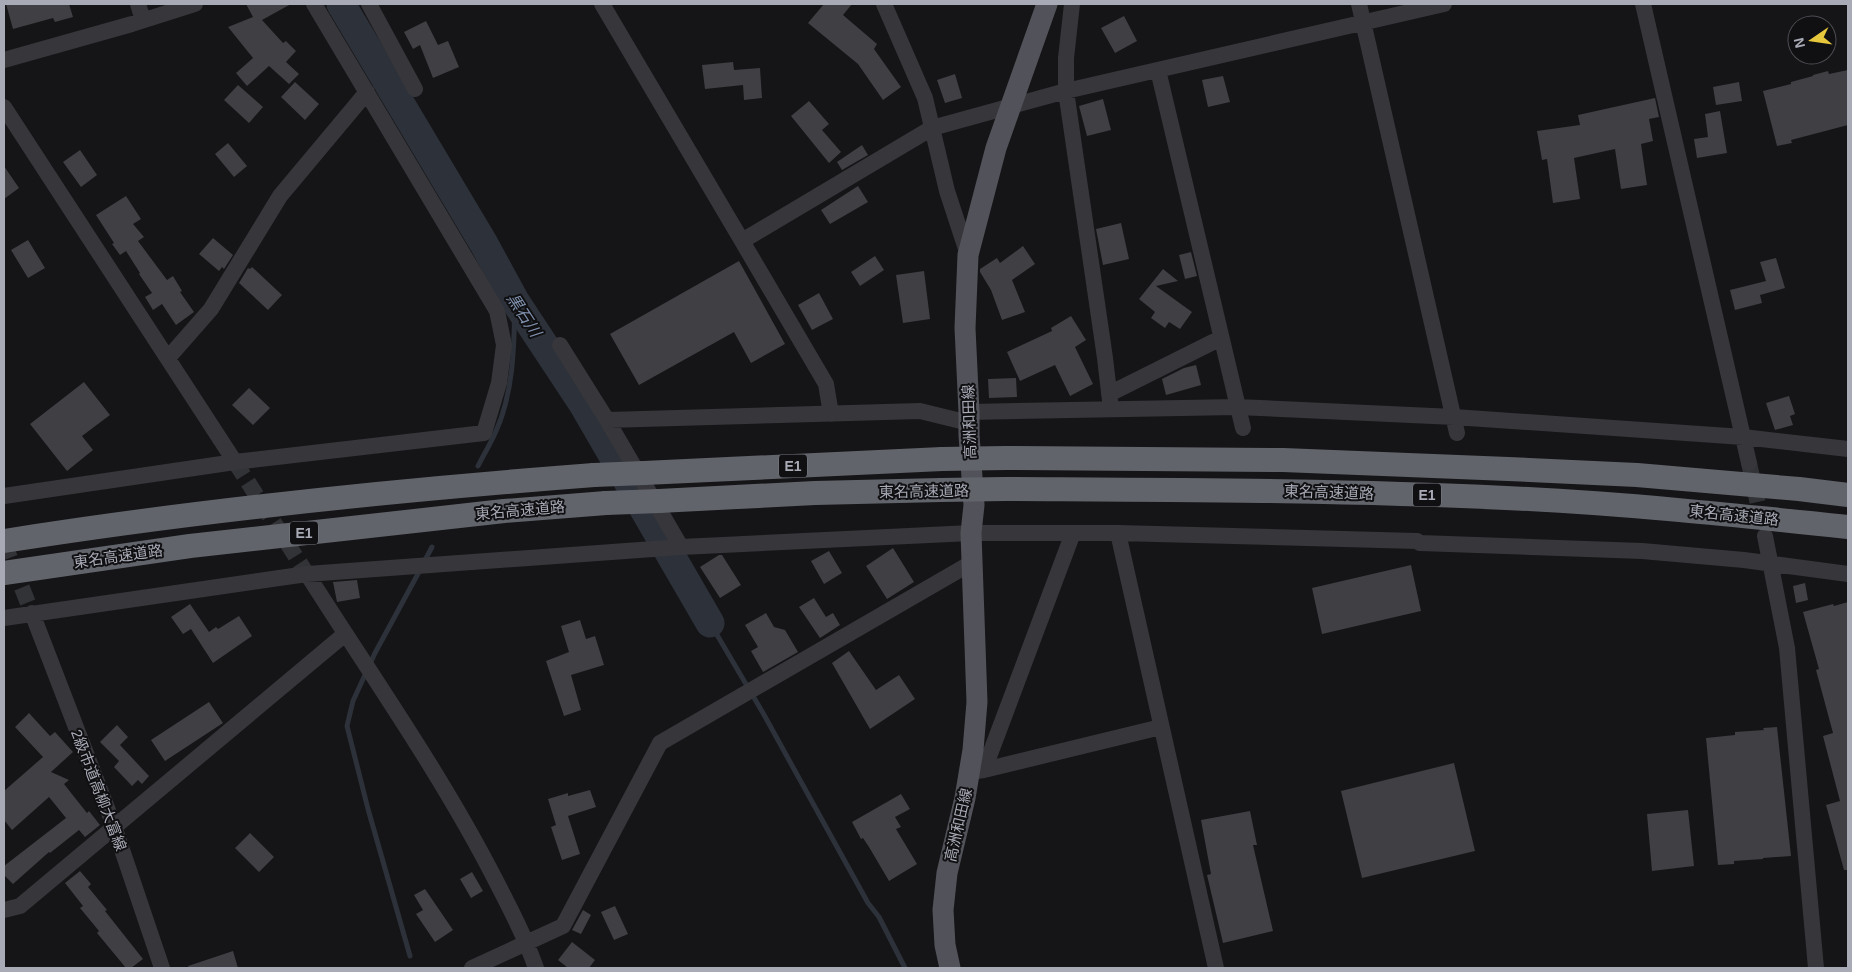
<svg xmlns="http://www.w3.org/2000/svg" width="1852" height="972" viewBox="0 0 1852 972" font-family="Helvetica,'Noto Sans JP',sans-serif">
	<rect width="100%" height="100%" fill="#151517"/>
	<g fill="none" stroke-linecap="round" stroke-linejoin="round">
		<!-- stream -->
		<path stroke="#2c313a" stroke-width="5" d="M478,466C484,454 491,443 496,431C514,391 514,345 515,301
			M424,562L432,547
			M710,623L763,713L868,903L879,917L905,968
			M410,956L368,809L347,726L353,701L375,653L420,570"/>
		<!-- river -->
		<path stroke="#2c313a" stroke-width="29" d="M341,4L484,244L515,301L583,404L710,623"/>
	</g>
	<!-- building -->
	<path fill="#3f3f44" d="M6,4H69L73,17L55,22L53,18L13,29Z
		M246,4H291L262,20L283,43L286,41L296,51L286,62L299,74L289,84L269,66L247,86L236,73L253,58L228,27L253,17Z
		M824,4H852L843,15L877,44L874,49L901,87L883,100L858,64L808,23Z
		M1124,16L1137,41L1115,53L1101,28Z
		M426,21L438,45L448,41L459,67L433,78L420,45L413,49L404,32Z
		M733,62L734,70L760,68L762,98L744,100L743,85L705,89L702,65Z
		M1848,70V125L1791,140L1792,143L1777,146L1763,91L1791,84V82L1813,76V75L1828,71L1829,74Z
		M955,74L962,98L945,103L937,80Z
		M1223,76L1230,102L1208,107L1202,80Z
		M295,82L319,104L305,120L281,97Z
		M1739,82L1742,101L1716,105L1713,87Z
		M238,85L263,107L249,123L224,100Z
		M1655,98L1659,117L1649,119L1653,141L1641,144L1647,185L1621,189L1615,149L1574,158L1580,199L1553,203L1547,159L1542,160L1537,131L1580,125L1578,115Z
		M1103,99L1111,130L1087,136L1079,106Z
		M809,101L829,124L822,130L841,152L829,163L791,116Z
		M1720,111L1727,153L1697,158L1694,139L1708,137L1705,114Z
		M228,143L247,166L234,177L215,154Z
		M862,145L868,155L842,170L837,162Z
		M80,150L97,175L81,187L63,162Z
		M4,166L19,188L4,199Z
		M858,186L868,202L830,224L821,210Z
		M126,196L141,219L133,224L144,237L138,241L167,280L173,276L182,291L180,292L194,312L176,325L162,304L153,310L145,297L152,293L139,274L140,273L126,251L120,255L112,244L114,243L96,215Z
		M1121,223L1129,259L1103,265L1096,229Z
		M213,238L233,255L224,269L222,267L219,271L199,254Z
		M28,240L45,268L28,278L11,250Z
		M1023,246L1035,264L1012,280L1025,312L1002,320L991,290L980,272V269L997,258L1000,263Z
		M1191,252L1197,276L1185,279L1179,255Z
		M875,256L884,270L860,286L851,272Z
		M1776,258L1785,288L1760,295L1762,303L1735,310L1730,290L1766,281L1760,262Z
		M739,261L785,344L751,363L734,332L639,385L610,334Z
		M252,267L282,295L268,310L239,283L248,268L250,269Z
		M1163,269L1178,281L1156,286L1192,312L1180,329L1169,322L1165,328L1151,318L1155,312L1139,299Z
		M924,271L930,319L903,323L896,275Z
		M819,293L833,319L812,330L798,305Z
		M1071,316L1086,340L1075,347L1093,384L1070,396L1055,365L1020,381L1007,352L1052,331L1051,328Z
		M1196,365L1201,385L1166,395L1162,379L1184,368Z
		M1016,378L1017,397L989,398L988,379Z
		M84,382L110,415L82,436L93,450L67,471L30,424Z
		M249,388L270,408L253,425L232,405Z
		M1789,396L1795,414L1790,416L1793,425L1775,430L1766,403Z
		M893,548L914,582L887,599L866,566Z
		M829,551L842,573L824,584L811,561Z
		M719,555H722L741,585L720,598L700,567Z
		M1411,565L1421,611L1322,634L1312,588Z
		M357,580L360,598L337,602L333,582Z
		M1805,583L1808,600L1796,603L1793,586Z
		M814,598L826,617L833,613L840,625L820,638L799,607Z
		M1848,602V870H1844L1826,805L1840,801L1823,736L1833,733L1816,670L1819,669L1803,612L1833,604L1834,606Z
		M190,604L209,632L216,627L218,629L239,616L252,636L213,663L191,629L183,634L171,617Z
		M766,613L774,627L785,630L798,652L763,672L751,651L758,647L745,625Z
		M580,620L586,639L595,636L604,665L571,675L581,710L564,716L546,661L569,652L561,626Z
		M849,651L876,690L899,675L915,699L870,729L832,663Z
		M209,702L223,723L165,761L151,740Z
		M29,713L50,736L55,732L73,752L51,772L69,780L64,784L87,813L89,811L100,825L85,837L79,830L50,853L49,852L13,884L4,875V866L66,818L49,797L12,830L4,820V791L43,757L15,727Z
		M117,725L128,737L120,745L149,776L142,784L138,780L132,786L114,767L119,761L100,742Z
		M1777,727L1791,856L1763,858V859L1734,861V864L1718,865L1706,738L1735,735V732L1764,730L1763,728Z
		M1454,763L1475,851L1362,878L1341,791Z
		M590,790L596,807L568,816L580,854L562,860L551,827L556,825L548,799L568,793V796Z
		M901,794L910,809L895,817L901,827L896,829L917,864L889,881L869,847L863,838L861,839L852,822Z
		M1688,810L1694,866L1652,871L1647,814Z
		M1250,811L1257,845H1253L1273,931L1223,943L1207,875L1211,874L1201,820Z
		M250,833L274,857L259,872L235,848Z
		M80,871L91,884L88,887L107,910L105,911L143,959L131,968H126L97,933L99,931L80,908L83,906L65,883Z
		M472,872L483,891L471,898L460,879Z
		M425,889L453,930L435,942L416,914L423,910L414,895Z
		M615,906L628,934L614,940L601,912Z
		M583,910L591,915L581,934L572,930Z
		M572,942L595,960L589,968H568L558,960Z
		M233,951L238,968H189L188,966Z"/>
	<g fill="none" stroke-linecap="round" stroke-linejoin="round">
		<!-- minor-tunnel -->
		<path stroke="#323337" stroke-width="16" stroke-dasharray="16 8" stroke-linecap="butt" d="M235,462L307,574
			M1749,463L1763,527
			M4,543L32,613"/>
		<!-- minor -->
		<path stroke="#36363b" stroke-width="16" d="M138,4L143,20
			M369,4L415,89
			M602,4L742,241L932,128L1066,91L1444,4
			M884,4L925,98L947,191L968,255
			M1072,4L1066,58V91L1105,358L1111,409
			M1359,4L1457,433
			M1643,4L1749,463
			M4,60L132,24L195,4
			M1158,70L1243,428
			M4,107L235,462
			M742,241L826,384L831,414
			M560,345L607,420L681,547
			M168,358L211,309L280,196L367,92
			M1109,394L1221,338
			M969,412L1237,407L1454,417L1743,437L1848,449
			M607,420L920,411L969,423
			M4,496L235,462L484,433L499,383L504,345L497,311L314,4
			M1118,533L1216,968
			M1765,536L1787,648L1816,968
			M307,574C371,675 440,772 495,879C510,908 525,937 536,968
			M32,613L114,826L162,968
			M4,618L307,574L681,547L971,533H1118L1417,541L1420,543L1642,551L1744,560L1848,574
			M984,770L1161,727
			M969,772L984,770L1073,533
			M4,910L20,906L345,634
			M472,968L563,926L660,743L973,562"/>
		<!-- major -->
		<path stroke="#52535a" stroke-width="21" d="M950,968L945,945L943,910L947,873L965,798L973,750L977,702L971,533L974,505L969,435V412L965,328L968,255L996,148L1047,4"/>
		<!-- highway -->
		<path stroke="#62646c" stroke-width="24" d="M1006,458L1283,460L1508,469L1637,475L1799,489L1848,495
			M644,473L942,459
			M1005,489C1172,490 1339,490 1506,498C1620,503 1734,515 1848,527
			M659,501L815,493L941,490
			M4,541C199,510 397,490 594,475
			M4,573L190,546L504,511L606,503"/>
		<!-- highway-bridge -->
		<path stroke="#62646c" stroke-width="24" d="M942,459L1006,458
			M594,475L644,473
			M941,490L1005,489
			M606,503L659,501"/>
	</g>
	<g text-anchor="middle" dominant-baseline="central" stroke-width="4" stroke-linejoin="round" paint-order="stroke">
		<!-- shield labels -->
		<g fill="#101012" stroke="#7a7c85" stroke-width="1">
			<rect x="779" y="454.5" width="28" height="23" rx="4"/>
			<rect x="1413" y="483.5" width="28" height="23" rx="4"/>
			<rect x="290" y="521.5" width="28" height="23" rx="4"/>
		</g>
		<g font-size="14" font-weight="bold" fill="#a8aab6">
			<text x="793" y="466">E1</text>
			<text x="1427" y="495">E1</text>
			<text x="304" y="533">E1</text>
		</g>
		<!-- street labels -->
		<g font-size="15" fill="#a8aab6" stroke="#101012">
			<text transform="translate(969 422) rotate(-92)">高洲和田線</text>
			<text transform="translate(924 491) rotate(-1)">東名高速道路</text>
			<text transform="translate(1329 492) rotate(2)">東名高速道路</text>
			<text transform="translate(520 510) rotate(-5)">東名高速道路</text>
			<text transform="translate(1734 515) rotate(6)">東名高速道路</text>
			<text transform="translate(118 556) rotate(-8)">東名高速道路</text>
			<text transform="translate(99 790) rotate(69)">2級市道高柳大富線</text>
			<text transform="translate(958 825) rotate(-77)">高洲和田線</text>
		</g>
		<!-- water labels -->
		<g font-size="16" font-style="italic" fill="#8192af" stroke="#101012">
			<text transform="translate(524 315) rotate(57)">黒石川</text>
		</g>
	</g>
	<!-- border -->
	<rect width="1852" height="972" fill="none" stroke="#a8aab6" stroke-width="10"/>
	<!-- north arrow -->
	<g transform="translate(1812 40) rotate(257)"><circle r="24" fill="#101012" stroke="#4d4e54"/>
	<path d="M0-4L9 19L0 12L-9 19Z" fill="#e7c83d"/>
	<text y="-8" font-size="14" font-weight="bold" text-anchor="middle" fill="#a8aab6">N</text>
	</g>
</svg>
